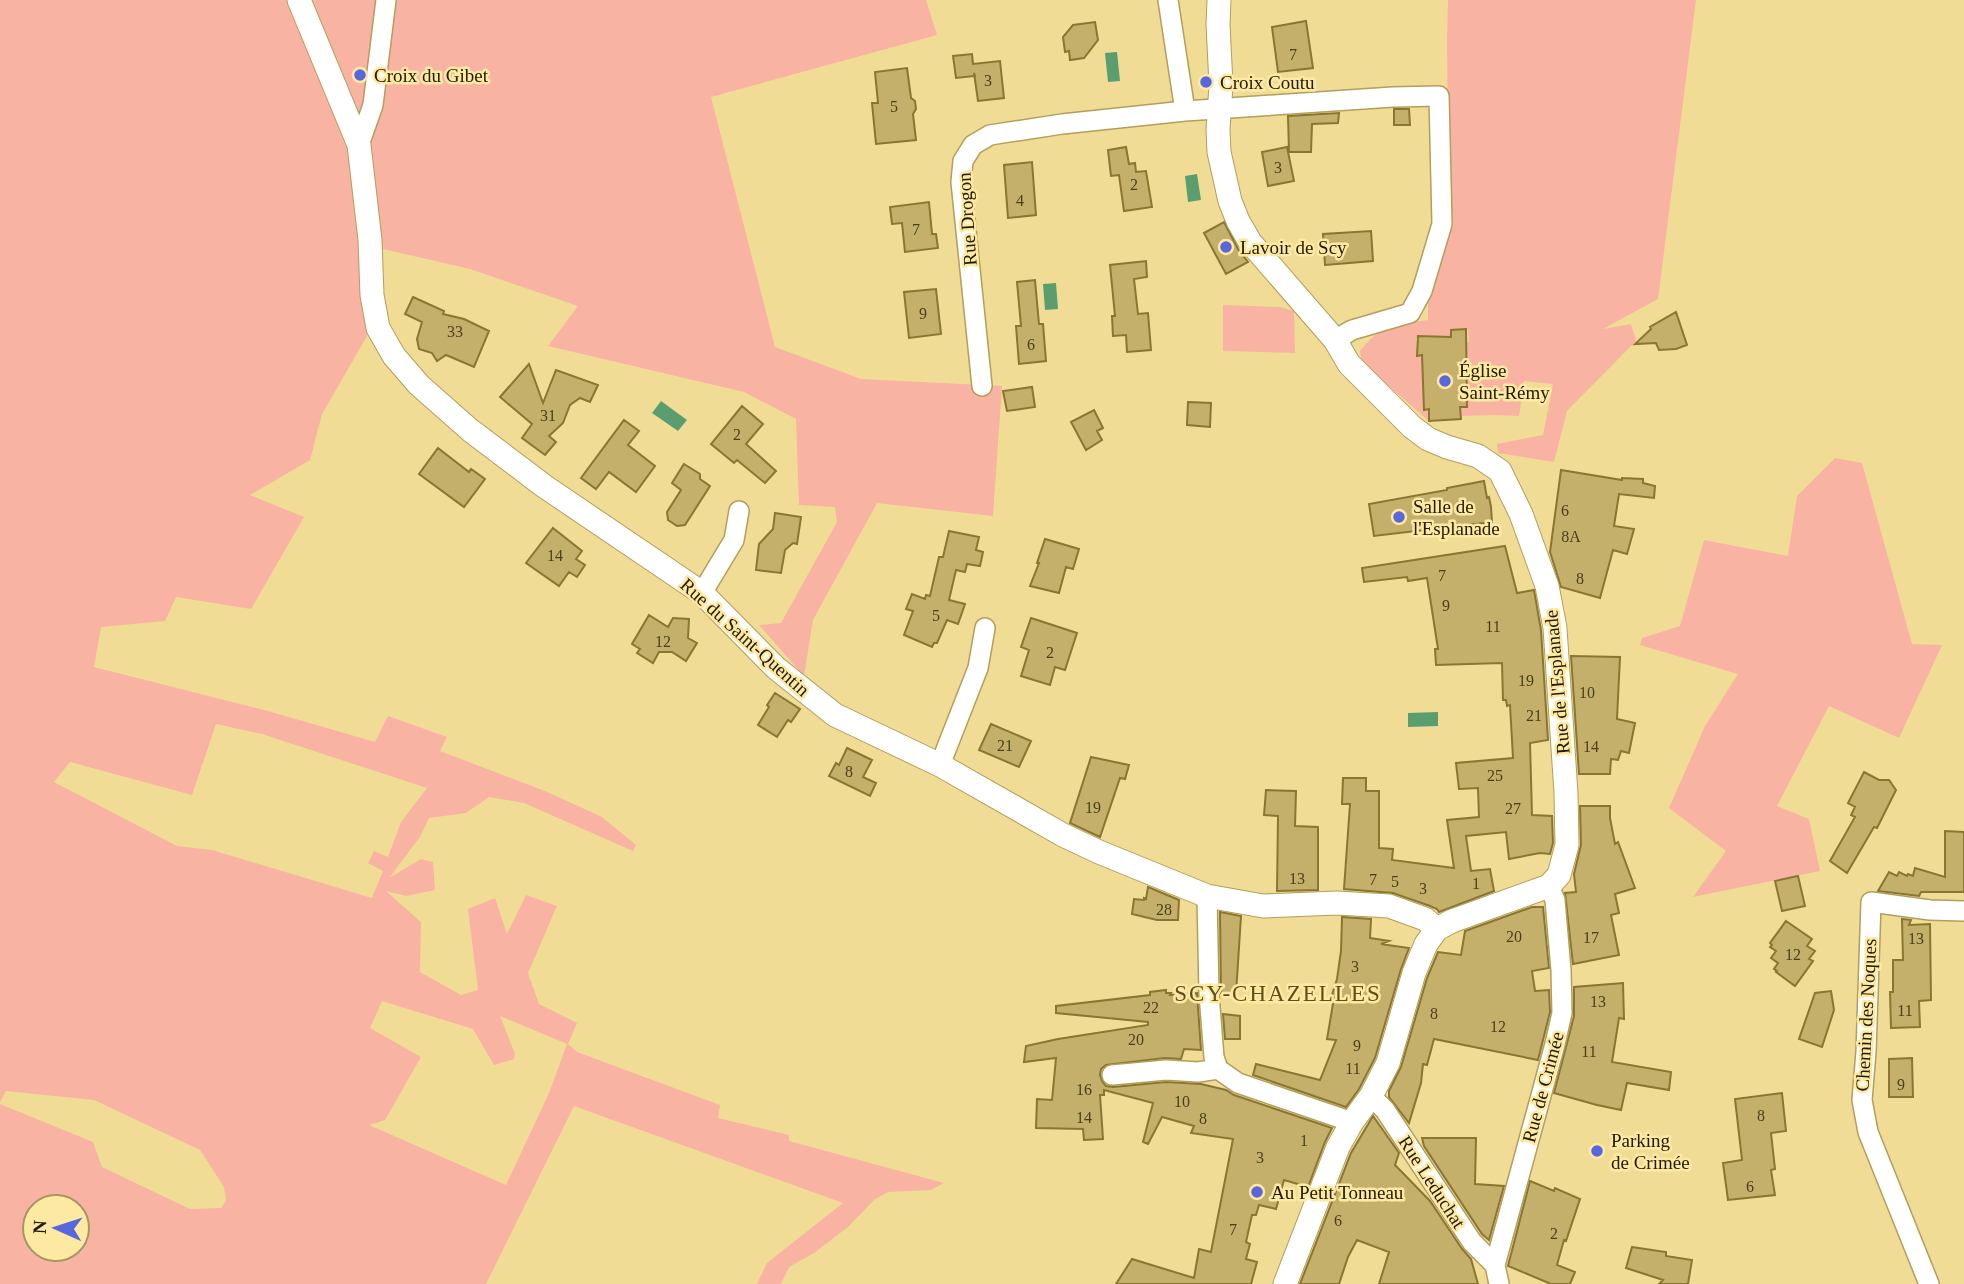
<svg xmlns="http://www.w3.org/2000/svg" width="1964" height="1284" viewBox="0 0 1964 1284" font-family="Georgia,serif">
	<rect width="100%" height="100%" fill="#f1dc96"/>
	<!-- green -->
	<path fill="#f9b3a3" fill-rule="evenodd" d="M0,0H926L937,35L711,97L775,347L861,379L1002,386L993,516L877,503L813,620L804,676L759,625L781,623L837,522L835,507L799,505L796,419L744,392L548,346L578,306L470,269L383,249H362L370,331L322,414L310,460L250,495L304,517L251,609L176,597L165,621L101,627L94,667L268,711L375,742L388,716L447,737L440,751L545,791L602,817L636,845L633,851L524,803L489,797L466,813L429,818L420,837L389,878L421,859L433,862L435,890L406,896L386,891L421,922L420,972L461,995L478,990L468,909L495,898L507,934L526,895L557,906L528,973L539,1004L577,1023L568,1044L577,1052L720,1105L718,1118L789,1135V1141L944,1183L931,1190L888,1192L874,1200L848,1227L814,1253L789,1267L781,1284H757L767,1263L843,1203L574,1106L486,1284H0V1104L93,1142L102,1167L190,1209L221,1208L226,1201L224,1187L200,1150L94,1100L6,1091L0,1102ZM216,724L262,734L427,788L401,822L388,857L374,851L368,863L383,871L372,898L212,850L177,846L54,782L70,762L192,795ZM382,1001L473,1029L494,1065L514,1059L515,1054L500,1016L567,1044L549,1093L506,1185L369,1125L385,1120L421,1057L370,1028ZM35,1207H77V1249H35Z
		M1448,0H1696L1658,299L1603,329L1631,324L1636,341L1567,411L1554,462L1498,453L1497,444L1543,435L1553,384L1524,381L1519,416L1492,415L1461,416V407L1467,406L1466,354L1463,342H1469L1468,329L1451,330V337L1416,338L1417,356H1422L1424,409H1429V421L1368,368L1361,359L1360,351C1368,341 1380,329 1392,325C1403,321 1417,322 1428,320V292L1449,225L1447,43Z
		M1223,305L1280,307L1294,311L1295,353L1223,351Z
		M1835,458L1862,463L1912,644L1942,645L1899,738L1829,706L1777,806L1809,819L1820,871L1693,897L1726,851L1669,808L1705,726L1738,674L1640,645L1642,638L1680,626L1704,540L1788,556L1797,496Z"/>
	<!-- water -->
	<path fill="#5a9e70" d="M1117,52L1120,81L1108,82L1105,53Z
		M1197,174L1201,200L1188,202L1185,176Z
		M1056,283L1058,309L1045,310L1043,284Z
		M661,401L687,420L678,431L652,413Z
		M1438,712V726L1408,727V713Z"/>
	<!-- building -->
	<path fill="#c4b06b" stroke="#897631" stroke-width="2" d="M1306,21L1313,68L1278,72L1272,27Z
		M1095,22L1098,40L1084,58L1070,60L1069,51L1065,52L1063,37L1073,25Z
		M972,54L973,64L1000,61L1004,98L978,101L974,73L975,76L956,78L953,56Z
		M907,68L911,98L915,101L916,109L913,114L916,140L876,144L872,103H878L875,72Z
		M1394,109H1409L1410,125H1394Z
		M1339,113L1338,123L1312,124L1311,152H1289L1288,116Z
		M1126,147L1129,164L1135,163L1136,172L1146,171L1152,207L1124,211L1119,175L1111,176L1108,150Z
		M1287,147L1294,181L1268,186L1262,152Z
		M1032,162L1036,215L1008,218L1004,165Z
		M929,202L932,234H936L938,248L905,252L902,223L892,224L890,207Z
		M1224,222L1238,249L1248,262L1226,274L1204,233Z
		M1371,231L1373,261L1325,265L1323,234Z
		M1146,261L1147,277L1134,279L1138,314L1148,313L1151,350L1127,352L1126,335L1113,336L1112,316H1115L1110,265Z
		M1035,280L1039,324H1043L1046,361L1019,364L1016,326H1021L1017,282Z
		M936,289L941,334L909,338L904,292Z
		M413,297L444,311L443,314L464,319L489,331L474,367L446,355L437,361L432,353L419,349L417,339L422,322L405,314Z
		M1676,312L1687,345L1676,349L1659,350L1656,343L1635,344L1651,329L1650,327Z
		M1466,329L1467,407H1460L1461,419L1429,421V409L1424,410L1422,355L1417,356L1418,336L1451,337V330Z
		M529,364L543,403L556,370L598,385L590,402L580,398L570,405L563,423L549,436L556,442L545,455L522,438L532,424L500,397Z
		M1032,387L1035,407L1007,411L1003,391Z
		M1188,402L1211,403L1210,427L1187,425Z
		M742,406L763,424L746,444L776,471L765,483L737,460L734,463L711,444Z
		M1094,410L1103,428L1097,431L1102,440L1086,450L1071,422Z
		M624,420L639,431L628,445L655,466L636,492L609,472L596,489L581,478Z
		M438,448L469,472L471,469L485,479L464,507L419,474Z
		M684,464L700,474V479L710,486L685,525L677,526L668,520L667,512L681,490L672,483Z
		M1561,470L1622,480V478L1643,479V483L1655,486L1654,498L1619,494L1614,526L1634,529L1627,554L1613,550L1600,598L1561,587L1550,552Z
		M1484,481L1487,498L1489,497L1491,507L1492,522L1374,536L1369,504L1447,490V488Z
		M775,513L801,517L797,544L793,543L785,550L781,573L756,570L759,544L773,529Z
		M553,528L582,551L576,559L585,565L577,577L569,572L559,586L526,563Z
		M949,531L979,537L976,550L983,552L980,566L967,564L965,572L956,570L949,600L965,604L958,624L947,620L937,643H934L932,647L904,635L913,611L906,609L912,594L925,599L926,595L930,596L939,557H943Z
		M1045,539L1079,549L1073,569L1066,567L1059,593L1030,586L1039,563H1037Z
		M1505,546L1517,593L1534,590L1541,630L1548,740L1530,743L1532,815L1552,816L1553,843L1550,854L1540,853L1509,859L1506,832L1466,836L1471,871L1490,869L1494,891L1439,912L1437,909L1430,906L1393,893L1344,889L1350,804H1342L1343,778H1366V791H1379V848L1393,849L1392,860L1454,868L1447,820L1479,817L1478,788L1459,789L1456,763L1513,758L1510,705L1507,706L1506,700H1503L1502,663L1436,665L1435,649H1438L1427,578L1408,581L1407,577L1364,582L1362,568Z
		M649,615L668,627L673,618L689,619L688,638L697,643L686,661L672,652H659L653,663L637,653L640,649L632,644Z
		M1031,618L1077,633L1065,670L1055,667L1050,685L1021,676L1029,650L1021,647Z
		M1571,656L1620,657L1617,719L1635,723L1629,753L1621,751L1618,760L1611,759L1610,774H1579Z
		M775,693L800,709L791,722L788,720L777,737L758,725L769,707L767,705Z
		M991,724L1031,741L1019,767L979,750Z
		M847,748L872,760L863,777L876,783L870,796L829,776L836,763L839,765Z
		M1091,757L1129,765L1125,779L1120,778L1100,837L1070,823Z
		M1864,772L1879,780H1889L1896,790L1877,828L1874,827L1847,873L1830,861L1855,817L1851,815L1855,807L1848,803Z
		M1266,790L1296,791L1295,826L1318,827V890L1277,891L1278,816L1264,815Z
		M1580,806H1610V818L1615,844L1618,842L1635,888L1615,894L1619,913L1611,915L1619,955L1573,964L1565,893L1576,892L1574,874L1581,845Z
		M1945,831L1964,832V892H1921L1919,896L1878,891L1889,872L1897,876L1899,872L1907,876L1908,874L1913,876L1915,868L1945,877Z
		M1798,876L1805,906L1782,911L1775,881Z
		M1148,887L1179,900L1178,920H1157L1132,914L1134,899L1144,900V898L1146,899Z
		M1532,907H1543L1549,968L1532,971L1535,991L1549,990L1550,1012L1538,1060L1434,1039L1427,1065L1423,1064L1421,1083L1409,1123L1389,1097V1091L1401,1067L1427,978L1438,952L1461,955L1465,931Z
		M1220,912L1241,916L1236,994L1221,993Z
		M1342,917L1371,919L1370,938L1389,941L1381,944L1409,948L1401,969L1375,1058L1359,1089L1346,1107L1253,1075L1256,1064L1320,1080L1336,1040L1327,1039L1334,998H1331L1337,979L1341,951Z
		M1902,919L1911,920L1909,925L1930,924L1931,1000L1919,1001L1920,1027L1891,1028L1890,992H1893V960H1903Z
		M1786,921L1812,939L1807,946L1815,951L1809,959L1813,961L1795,986L1776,972L1777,971L1774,969L1778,963L1771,958L1776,951L1770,947L1772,945L1770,943Z
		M1623,983L1624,1019L1619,1018L1612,1062L1671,1072L1669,1090L1627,1083L1621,1110L1597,1105L1554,1093L1574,1016V987Z
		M1166,990V993H1171L1170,995L1197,993L1201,1050L1184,1049L1181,1059L1165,1058L1106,1065L1101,1069L1100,1075L1102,1081L1106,1086L1113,1087L1166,1082L1201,1084L1226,1090L1234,1095L1332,1128L1325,1142L1308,1187L1284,1180L1276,1209L1259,1205L1256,1215H1252L1246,1242L1250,1244L1246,1259L1257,1262L1251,1284H1116L1132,1259L1194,1278L1199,1249L1211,1252L1233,1139L1191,1133L1194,1126L1162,1117L1148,1144L1143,1142L1153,1103L1104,1090V1095H1100L1103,1139L1084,1140L1083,1129L1036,1128L1037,1099L1052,1100L1056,1058L1024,1062L1026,1046L1058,1039L1148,1025V1022L1056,1013V1006L1150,995V992Z
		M1831,991L1834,1010L1822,1047L1799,1039L1815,993Z
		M1223,1014L1240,1016V1039H1225Z
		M1912,1058L1913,1097H1889V1059Z
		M1782,1093L1786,1131L1771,1133L1775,1169L1771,1170L1775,1195L1728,1200L1723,1163L1742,1160L1735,1099Z
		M1373,1116L1399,1153L1395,1165L1430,1201L1462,1249L1471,1259L1478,1284H1379L1389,1252L1357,1240L1348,1257L1339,1284H1300L1351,1153Z
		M1422,1138H1476L1475,1184L1504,1186L1489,1240L1482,1234L1424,1146Z
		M1530,1181L1554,1191L1555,1188L1580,1199L1566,1241L1564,1240L1557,1265L1575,1272L1570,1284H1551L1508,1266Z
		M1632,1247L1666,1252V1256L1692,1260L1688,1284H1659L1663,1280L1626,1268Z"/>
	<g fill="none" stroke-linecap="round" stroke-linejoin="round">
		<!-- minor casing -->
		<g stroke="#b39e5a" stroke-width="22">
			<path id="minor" d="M1168,0L1185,111
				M359,145L373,105L386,0
				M982,386L961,182L963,161L973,145L990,135L1062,124L1185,111L1393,97L1439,96L1442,224L1422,291L1410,313L1352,330L1335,340
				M702,593L734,540L739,511
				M940,765L978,668L985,628
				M1207,896L1209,994L1214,1057L1218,1069L1238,1083L1352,1122
				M1112,1075L1166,1070L1198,1072L1218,1069
				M1371,1096L1385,1110L1472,1242L1495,1265
				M1499,1284L1495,1265L1555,1044L1562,1013L1561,970L1555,900L1549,886
				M1929,1284L1868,1132L1862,1100L1866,1052L1871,902L1930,910L1964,911"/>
		</g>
		<!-- tertiary casing -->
		<g stroke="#b39e5a" stroke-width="25">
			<path id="tertiary" d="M299,0L359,145L370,240L372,295L378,328L394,356L419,385L470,430L544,486L702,593L776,668L835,715L940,765L1063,835L1099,852L1207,896L1263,906L1337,903L1389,906L1425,919L1437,929
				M1219,0L1218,24L1221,85L1218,130L1219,152L1230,201L1238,221L1250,242L1335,340L1349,364L1412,427L1428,439L1447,447L1478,456L1500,471L1521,514L1547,586L1555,628L1566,793L1567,845L1559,875L1549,886L1452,921L1437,929L1426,944L1414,973L1388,1063L1371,1096L1352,1122L1338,1147L1285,1284"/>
		</g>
		<!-- minor -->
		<use href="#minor" stroke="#fff" stroke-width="19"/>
		<!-- tertiary -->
		<use href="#tertiary" stroke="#fff" stroke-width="23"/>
	</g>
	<!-- markers -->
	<g fill="#5767de" stroke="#fee9a3" stroke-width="2.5">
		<circle cx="360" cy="75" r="7"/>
		<circle cx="1206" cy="82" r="7"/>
		<circle cx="1226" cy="247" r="7"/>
		<circle cx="1445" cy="381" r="7"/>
		<circle cx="1399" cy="517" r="7"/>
		<circle cx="1597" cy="1151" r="7"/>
		<circle cx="1257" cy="1192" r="7"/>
	</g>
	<g text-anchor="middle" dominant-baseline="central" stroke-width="5" stroke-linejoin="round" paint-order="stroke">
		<!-- number labels -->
		<g font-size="16" fill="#4a3f1b">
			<text x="1293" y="54">7</text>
			<text x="988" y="80">3</text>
			<text x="894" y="106">5</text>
			<text x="1278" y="167">3</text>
			<text x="1134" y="184">2</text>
			<text x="1020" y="200">4</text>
			<text x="916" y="229">7</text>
			<text x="923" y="313">9</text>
			<text x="455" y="331">33</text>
			<text x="1031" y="344">6</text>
			<text x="548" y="415">31</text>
			<text x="737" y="434">2</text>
			<text x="1565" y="510">6</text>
			<text x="1571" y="536">8A</text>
			<text x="555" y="555">14</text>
			<text x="1442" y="575">7</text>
			<text x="1580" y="578">8</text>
			<text x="1446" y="605">9</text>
			<text x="936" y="615">5</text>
			<text x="1493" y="626">11</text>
			<text x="663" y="641">12</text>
			<text x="1050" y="652">2</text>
			<text x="1526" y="680">19</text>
			<text x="1587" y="692">10</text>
			<text x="1534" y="715">21</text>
			<text x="1005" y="745">21</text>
			<text x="1591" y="746">14</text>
			<text x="849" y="771">8</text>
			<text x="1495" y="775">25</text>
			<text x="1093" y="807">19</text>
			<text x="1513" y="808">27</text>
			<text x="1297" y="878">13</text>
			<text x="1373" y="879">7</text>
			<text x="1395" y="881">5</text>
			<text x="1476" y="883">1</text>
			<text x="1423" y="888">3</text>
			<text x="1164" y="909">28</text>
			<text x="1514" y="936">20</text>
			<text x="1591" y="937">17</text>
			<text x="1916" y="938">13</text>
			<text x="1793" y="954">12</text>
			<text x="1355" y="966">3</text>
			<text x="1598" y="1001">13</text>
			<text x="1151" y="1007">22</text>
			<text x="1905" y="1010">11</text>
			<text x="1434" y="1013">8</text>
			<text x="1498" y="1026">12</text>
			<text x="1136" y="1039">20</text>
			<text x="1357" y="1045">9</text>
			<text x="1589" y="1051">11</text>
			<text x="1353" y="1068">11</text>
			<text x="1901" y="1084">9</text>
			<text x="1084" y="1089">16</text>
			<text x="1182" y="1101">10</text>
			<text x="1761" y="1115">8</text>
			<text x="1084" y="1117">14</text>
			<text x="1203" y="1118">8</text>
			<text x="1304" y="1140">1</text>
			<text x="1260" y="1157">3</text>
			<text x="1750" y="1186">6</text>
			<text x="1338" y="1220">6</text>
			<text x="1233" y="1229">7</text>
			<text x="1554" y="1233">2</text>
		</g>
		<!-- poi labels -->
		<g font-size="19" fill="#211900" stroke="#fee9a3" text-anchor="start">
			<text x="374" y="75">Croix du Gibet</text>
			<text x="1220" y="82">Croix Coutu</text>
			<text x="1240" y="247">Lavoir de Scy</text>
			<text x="1459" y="370">Église<tspan x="1459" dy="22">Saint-Rémy</tspan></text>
			<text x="1413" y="506">Salle de<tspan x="1413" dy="22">l'Esplanade</tspan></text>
			<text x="1611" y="1140">Parking<tspan x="1611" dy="22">de Crimée</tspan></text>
			<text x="1271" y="1192">Au Petit Tonneau</text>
		</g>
		<!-- street labels -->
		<g font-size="19" fill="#211900" stroke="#fee9a3">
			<text transform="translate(967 219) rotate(-94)">Rue Drogon</text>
			<text transform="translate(745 637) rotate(42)">Rue du Saint-Quentin</text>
			<text transform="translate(1557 682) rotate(-95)">Rue de l'Esplanade</text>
			<text transform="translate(1866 1015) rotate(-87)">Chemin des Noques</text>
			<text transform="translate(1543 1087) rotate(-75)">Rue de Crimée</text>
			<text transform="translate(1432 1182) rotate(57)">Rue Leduchat</text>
		</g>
		<!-- quarter labels -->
		<g font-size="23" letter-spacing="2" fill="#5d4e1a" stroke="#fee9a3">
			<text x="1278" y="993">SCY-CHAZELLES</text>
		</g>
	</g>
	<!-- north arrow -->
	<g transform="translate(56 1228) rotate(273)"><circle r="33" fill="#fee9a3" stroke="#a69662" stroke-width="2"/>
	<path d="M0-5L12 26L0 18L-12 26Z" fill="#5767de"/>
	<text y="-10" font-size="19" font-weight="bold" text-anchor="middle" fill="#211900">N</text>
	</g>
</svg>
